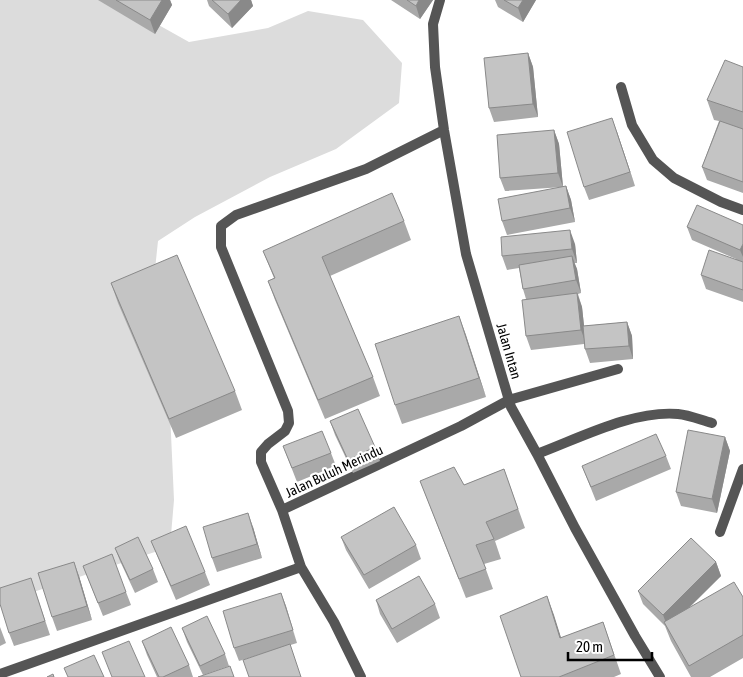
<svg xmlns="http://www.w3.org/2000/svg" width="743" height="677" viewBox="0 0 743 677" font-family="'Asap Condensed',sans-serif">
	<rect width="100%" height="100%" fill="#fff"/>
	<!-- green -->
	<path fill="#dcdcdc" d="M0,0H114L189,42L268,28L308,11L363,20L402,63L399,103L336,149L270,177L195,217L158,241L154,279L168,368L174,500L170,547L0,603Z"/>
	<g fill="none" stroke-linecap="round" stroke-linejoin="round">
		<!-- minor -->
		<path stroke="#555" stroke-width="10" d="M440,0L433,24L435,67L444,130L466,254L511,407L537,454L575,528L635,636L660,677
			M621,87L632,125L653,160L674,178L721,202L743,210
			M537,454C580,438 633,410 678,414C689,415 701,420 712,423
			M282,510L461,426L509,400L618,369
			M720,532L743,469
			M0,674L301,567
			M361,677L334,622L301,567L282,510L261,462V452L268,444L285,431L289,423L288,411L221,247V226L236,215L366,169L444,130"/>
	</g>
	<!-- wall -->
	<path fill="#a9a9a9" d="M98,0H170L172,5L155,34Z
		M207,0H251L253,6L232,28L209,6Z
		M391,0H433L420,19Z
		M495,0H536L523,22L498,7Z
		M528,53L533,67L538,117L494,122L489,108Z
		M743,67V193L707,180L702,167L719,121L714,120L707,100Z
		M554,130L559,144L563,187L505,191L500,178Z
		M617,132L635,186L589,200L584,187Z
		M566,186L571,200L575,222L507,235L502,221Z
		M404,221L411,240L330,276L373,377L380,396L325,419L275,300L268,281L274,278L263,251Z
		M743,225V302L706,289L701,275L736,259L692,240L687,227Z
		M575,244L577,263H574L577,269L581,293L578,294L582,307L584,326L627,322L632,336L633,359L590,363L585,349L584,344L531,350L526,336V299L523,289L519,268L507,270L502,256Z
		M111,283L235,391L242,410L176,438L118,303Z
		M459,316L486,397L402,424L395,405Z
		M330,421L375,447L380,461L353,473L335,435Z
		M725,437L730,451L717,513L681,506L676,492Z
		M283,446L331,453L336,466L297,482Z
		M666,456L671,469L596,501L582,466Z
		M504,469L525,528L495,541L501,559L484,564L493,589L466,598L420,481L464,485Z
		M253,527L262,558L217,572L212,558Z
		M341,537L416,545L421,559L369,589L346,550Z
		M151,541L205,572L210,585L176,600Z
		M115,548L153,569L158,582L135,593L120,561Z
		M716,562L721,576L688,609L743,597V658L710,677H691L671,641L665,626L643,604L638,591Z
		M83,566L126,592L131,605L103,616Z
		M79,576L92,620L57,631L52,617Z
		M31,578L50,635L14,646L9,633Z
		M281,593L297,643L239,661L234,648Z
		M547,596L561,638L603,622L621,674L614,677H521Z
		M376,600L435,604L440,618L397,643L380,614Z
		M0,627L6,643L0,646Z
		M182,628L225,654L229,666L203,675L187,642Z
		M142,641L189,665L193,677H157L147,655Z"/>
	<!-- shaded-wall -->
	<path fill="#898989" d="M162,0H170L172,5L155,34L150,20Z
		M241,0H251L253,6L232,28L228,14Z
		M419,0H433L420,19L416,6Z
		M523,0H536L523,22L518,8Z
		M528,53L533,67L538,117L533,104Z
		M612,118L617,132L635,186L630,172Z
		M554,130L559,144L563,187L558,173Z
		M566,186L571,200L575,222L570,208Z
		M570,230L575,244L577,263L572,249Z
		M743,244V257L740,250Z
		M572,256L577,269L581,293L576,280Z
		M577,293L582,307L586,344L581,330Z
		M459,316L466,335L486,397L479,378Z
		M627,322L632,336L633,359L629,346Z
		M725,437L730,451L717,513L712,499Z
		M248,513L253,527L262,558L257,544Z
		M74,562L79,576L92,620L87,606Z
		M716,562L721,576L668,628L663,615Z
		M281,593L286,606L297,643L293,630Z
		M547,596L554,615L567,657L560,638Z"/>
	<!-- building -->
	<path fill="#c4c4c4" stroke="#898989" d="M116,0H162L150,20Z
		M212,0H241L228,14Z
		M407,0H419L416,6Z
		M504,0H523L518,8Z
		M528,53L533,104L489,108L484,58Z
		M725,60L743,67V112L707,100Z
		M612,118L630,172L584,187L567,132Z
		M720,121L743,129V182L702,167Z
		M554,130L558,173L500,178L497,135Z
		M566,186L570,208L502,221L498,199Z
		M392,193L404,221L322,257L373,377L318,400L268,281L275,278L263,251Z
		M697,205L743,225V244L740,250L687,227Z
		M570,230L572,249L502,256L501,237Z
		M709,250L743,262V290L701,275Z
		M177,255L235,391L169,419L111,283Z
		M572,256L576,280L523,289L519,265Z
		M577,293L581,330L526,336L522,300Z
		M459,316L479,378L395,405L375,344Z
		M627,322L629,346L585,349L583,326Z
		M358,409L375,447L348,460L330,421Z
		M688,430L725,437L712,499L676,492Z
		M322,431L331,453L292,468L283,446Z
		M656,434L666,456L591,487L582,466Z
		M454,467L464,485L504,469L518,509L486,522L494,539L476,545L486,569L459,579L420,481Z
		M394,507L416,545L364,575L341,537Z
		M248,513L257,544L212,558L203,527Z
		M186,526L205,572L171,586L151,541Z
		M138,537L153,569L130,580L115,548Z
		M691,538L716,562L663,615L638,591Z
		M112,554L126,592L98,603L83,566Z
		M74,562L87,606L52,617L38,573Z
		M419,576L435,604L392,629L376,600Z
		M31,578L45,621L9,633L0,604V588Z
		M734,582L743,597V635L689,666L664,622Z
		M281,593L293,630L234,648L223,611Z
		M547,596L560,638L603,622L614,655L559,677H521L500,616Z
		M207,616L225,654L200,666L182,628Z
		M171,627L189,665L163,677H159L142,641Z
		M129,641L145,677H112L102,652Z
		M290,644L301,677H249L243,660Z
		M94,655L104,677H68L64,668Z
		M230,666L234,677H198Z
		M53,674L54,677H47Z"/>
	<g text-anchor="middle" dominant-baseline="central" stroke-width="4.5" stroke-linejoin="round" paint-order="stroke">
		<!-- street labels -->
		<g font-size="14" fill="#000" stroke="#fff">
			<text transform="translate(509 351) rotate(74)">Jalan Intan</text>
			<text transform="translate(334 471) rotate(-25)">Jalan Buluh Merindu</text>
		</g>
	</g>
	<!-- scale -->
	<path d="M568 652v8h84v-8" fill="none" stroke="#000000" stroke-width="2.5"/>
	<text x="576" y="652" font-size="15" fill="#000000" stroke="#ffffff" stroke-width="4" paint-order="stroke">20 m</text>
</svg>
